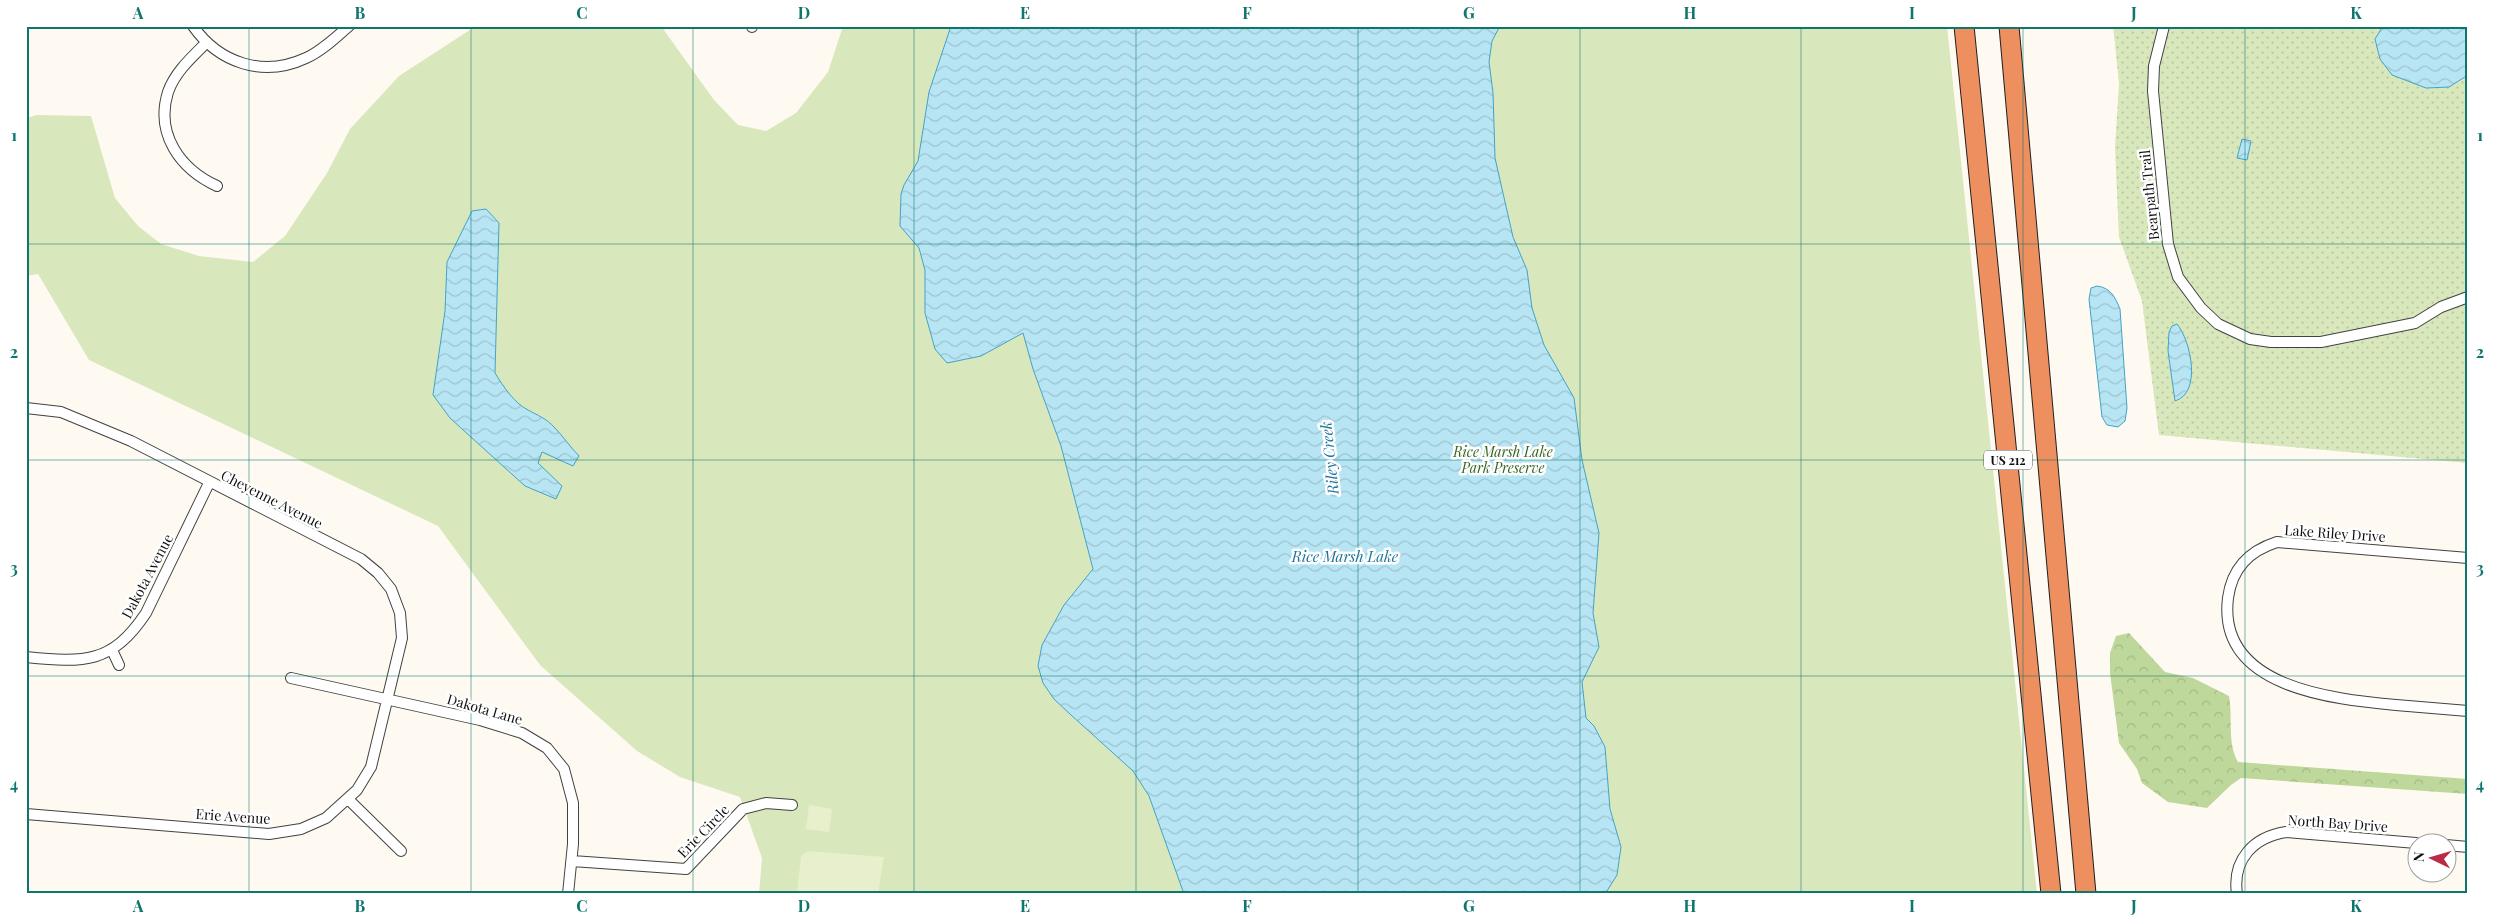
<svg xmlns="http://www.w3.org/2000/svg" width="2494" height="920" viewBox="0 0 2494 920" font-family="'Playfair Display',serif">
	<defs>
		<pattern id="grass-dots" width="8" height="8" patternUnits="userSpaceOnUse" patternTransform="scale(1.25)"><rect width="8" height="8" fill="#d8e8bc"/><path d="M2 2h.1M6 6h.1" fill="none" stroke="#b8c6a0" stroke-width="1.8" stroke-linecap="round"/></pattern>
		<pattern id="forest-crowns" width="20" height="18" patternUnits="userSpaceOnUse" patternTransform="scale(1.25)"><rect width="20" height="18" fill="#bed89c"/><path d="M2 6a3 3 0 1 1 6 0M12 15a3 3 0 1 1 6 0" fill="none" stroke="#a2b885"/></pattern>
		<pattern id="water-waves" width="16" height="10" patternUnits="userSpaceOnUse" patternTransform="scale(1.25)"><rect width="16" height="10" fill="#b8e5f4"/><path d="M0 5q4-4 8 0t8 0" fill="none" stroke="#9dc3d0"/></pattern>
	</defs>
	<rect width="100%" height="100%" fill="#fefaf1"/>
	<!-- grass -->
	<path fill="url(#grass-dots)" d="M2113,26H2468V463L2159,435L2142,301L2119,237L2115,148L2119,83Z"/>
	<!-- forest -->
	<path fill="url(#forest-crowns)" d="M2129,633L2165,672L2193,678L2229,696C2233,718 2227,743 2238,762L2468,779V794L2241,778L2231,785L2207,808L2168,802L2142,783L2137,769L2119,743L2110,673V653L2116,636Z"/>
	<!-- park -->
	<path fill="#d8e8bc" d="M476,26H661L714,100L738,125L766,131L796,113L828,72L843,26H1947L2037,894H759L762,858L740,797L680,777L637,751L540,665L438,526L89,360L38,274L26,276V118L37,115L91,116L115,198L138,226L161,244L199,256L253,262L285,236L327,173L350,129L399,76Z"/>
	<!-- pitch -->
	<path fill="#e8efcd" d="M809,805L832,809L829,832L806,829Z
		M808,851L884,857L878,894H797L801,856Z"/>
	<!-- water -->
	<path fill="url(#water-waves)" stroke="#42a3c7" d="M951,26H1500L1492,41L1489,62L1493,93L1495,158L1513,237L1527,270L1532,308L1544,345L1574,398L1582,460L1599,533L1593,613L1599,647L1582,682L1586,718L1594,726L1605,747L1610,809L1621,847L1617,875L1605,894H1184L1149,796L1133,771L1071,715L1054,699L1043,683L1038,666L1042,645L1064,605L1093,569L1061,446L1033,369L1023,333L981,356L947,363L935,349L925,313V270L919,248L900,226L901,194L904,185L918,161L929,92Z
		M2383,26H2468V75L2449,87L2426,88L2392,75L2380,59L2375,39Z
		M2242,139L2251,141L2247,160L2237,158Z
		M486,209L499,223L495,373C503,386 514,403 528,410C537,415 547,419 554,427C563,436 570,447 579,456L573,466L542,452L538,463L562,486L556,499L525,486L450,418L433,395L445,311L447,262L472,211Z
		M2097,286C2111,288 2115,297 2120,309L2127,408L2125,421L2118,427L2107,425L2102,417L2089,299L2091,288Z
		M2177,324C2191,341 2202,393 2175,401L2168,351L2169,332L2172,326Z"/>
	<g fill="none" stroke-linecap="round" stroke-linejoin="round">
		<!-- street casing -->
		<g stroke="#424242" stroke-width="12">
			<path id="street" d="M193,26C219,63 263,78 306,58C322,51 336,37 349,26
				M2164,26L2154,66L2153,91L2168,244L2178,277L2201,308L2218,324L2250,339L2271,342H2321L2415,323L2441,307L2468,297
				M752,27V26
				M206,43C192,57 175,72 168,92C155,134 180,169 217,186
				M26,408L61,412L131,441L361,559L378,573L391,589L400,613L402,638L371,767L357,790L326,818L301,829L269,834L26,814
				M2468,558L2277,542C2249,551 2232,568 2228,598C2217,688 2333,699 2396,705C2420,707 2444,709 2468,711
				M112,650L119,665
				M26,657C84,663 112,664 146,613L209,483
				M291,678L480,720L522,733L547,748L564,769L573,803V844L568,894
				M349,800L401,851
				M2446,845L2468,847
				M572,861L686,869L743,809L766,803L792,805
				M2237,894C2232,859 2254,837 2286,832L2416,843"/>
		</g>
		<!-- highway casing -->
		<g stroke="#202020" stroke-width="21">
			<path id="highway" d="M1964,26L2051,894
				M2009,26L2086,894"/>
		</g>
		<!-- street -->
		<use href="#street" stroke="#fff" stroke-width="10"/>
		<!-- highway -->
		<use href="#highway" stroke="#ee8f60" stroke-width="19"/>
	</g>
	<!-- grid -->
	<path fill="none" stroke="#0f766e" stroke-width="1" stroke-opacity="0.55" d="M249,26V894M471,26V894M693,26V894M914,26V894M1136,26V894M1358,26V894M1580,26V894M1801,26V894M2023,26V894M2245,26V894M26,244H2468M26,460H2468M26,676H2468"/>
	<g text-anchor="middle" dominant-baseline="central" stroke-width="5" stroke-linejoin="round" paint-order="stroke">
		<!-- shield labels -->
		<rect fill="#fff" stroke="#575757" stroke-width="1" x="1984" y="450.5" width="48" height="19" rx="4"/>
		<g font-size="12" font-weight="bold" fill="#0f0f0f">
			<text x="2008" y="460">US 212</text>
		</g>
		<!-- street labels -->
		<g font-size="14" fill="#0f0f0f" stroke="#fff">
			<text transform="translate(2149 195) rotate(-96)">Bearpath Trail</text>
			<text transform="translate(272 499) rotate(27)">Cheyenne Avenue</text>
			<text transform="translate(2335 533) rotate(4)">Lake Riley Drive</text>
			<text transform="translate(147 576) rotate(-62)">Dakota Avenue</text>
			<text transform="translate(485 709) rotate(16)">Dakota Lane</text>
			<text transform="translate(233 816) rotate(4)">Erie Avenue</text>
			<text transform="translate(2338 823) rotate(4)">North Bay Drive</text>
			<text transform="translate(703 831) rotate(-46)">Erie Circle</text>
		</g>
		<!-- park labels -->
		<g font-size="14" font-style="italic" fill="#386421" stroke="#fff">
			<text x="1503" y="451">Rice Marsh Lake<tspan x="1503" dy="16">Park Preserve</tspan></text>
		</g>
		<!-- water labels -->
		<g font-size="15" font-style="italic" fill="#1d749c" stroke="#fff">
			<text transform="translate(1329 458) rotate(-96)">Riley Creek</text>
			<text x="1345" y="556">Rice Marsh Lake</text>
		</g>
	</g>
	<!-- border -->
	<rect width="2494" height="920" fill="none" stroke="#ffffff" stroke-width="55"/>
	<!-- north arrow -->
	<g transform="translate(2432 858) rotate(275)"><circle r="24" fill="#ffffff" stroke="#9f9f9f"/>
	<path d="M0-4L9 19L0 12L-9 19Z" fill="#b92c45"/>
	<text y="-8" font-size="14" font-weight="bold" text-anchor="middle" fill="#0f0f0f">N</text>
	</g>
	<rect x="28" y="28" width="2438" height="864" fill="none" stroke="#0f766e" stroke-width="2"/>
	<g font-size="16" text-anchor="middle" font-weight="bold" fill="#0f766e">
		<text x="138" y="19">A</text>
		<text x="360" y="19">B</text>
		<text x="582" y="19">C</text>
		<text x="804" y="19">D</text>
		<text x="1025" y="19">E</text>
		<text x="1247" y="19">F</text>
		<text x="1469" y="19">G</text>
		<text x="1690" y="19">H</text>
		<text x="1912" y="19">I</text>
		<text x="2134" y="19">J</text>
		<text x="2356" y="19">K</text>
		<text x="14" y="141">1</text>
		<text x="2480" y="141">1</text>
		<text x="14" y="358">2</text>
		<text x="2480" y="358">2</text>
		<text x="14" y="574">3</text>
		<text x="2480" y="574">3</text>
		<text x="14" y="790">4</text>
		<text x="2480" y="790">4</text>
		<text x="138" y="912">A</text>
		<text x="360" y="912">B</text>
		<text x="582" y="912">C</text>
		<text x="804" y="912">D</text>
		<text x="1025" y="912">E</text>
		<text x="1247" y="912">F</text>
		<text x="1469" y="912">G</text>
		<text x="1690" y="912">H</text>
		<text x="1912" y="912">I</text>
		<text x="2134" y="912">J</text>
		<text x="2356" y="912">K</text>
	</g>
</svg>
